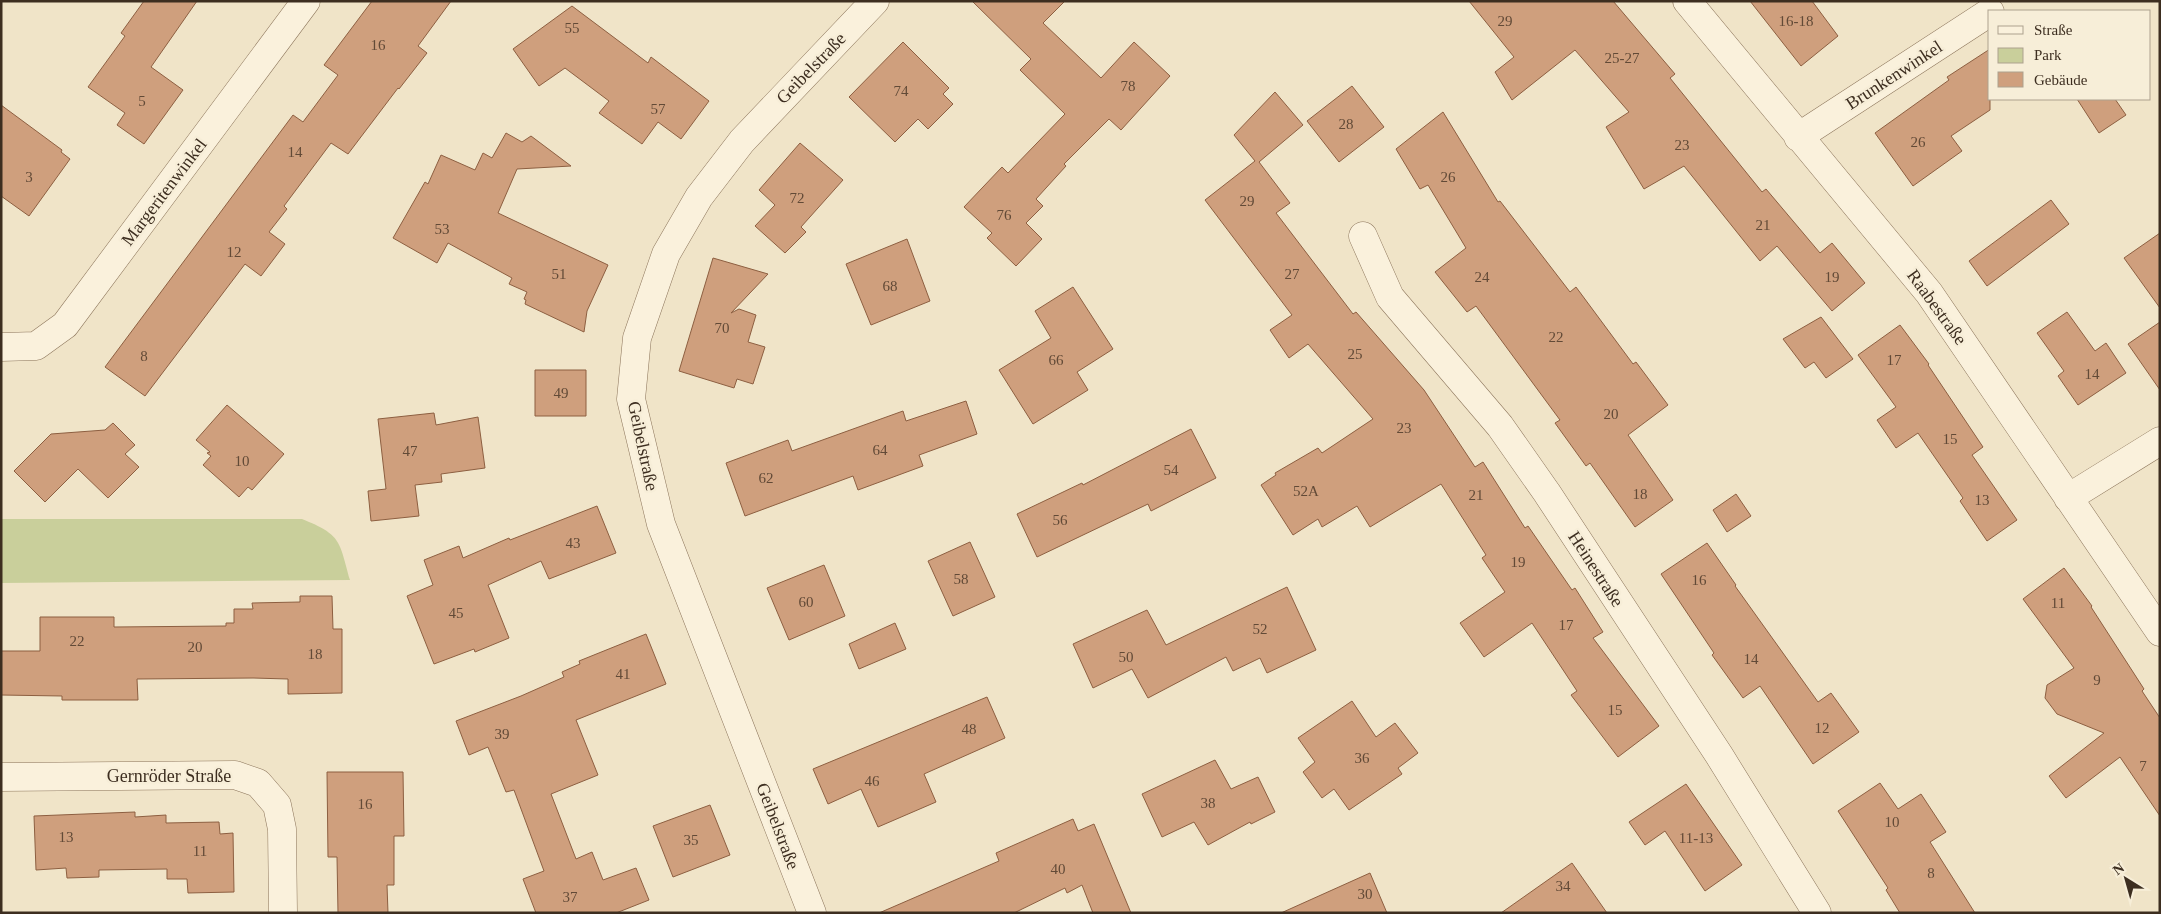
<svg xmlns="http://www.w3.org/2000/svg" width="2161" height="914" viewBox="0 0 2161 914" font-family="'Times New Roman',serif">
	<rect width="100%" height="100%" fill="#f0e4c8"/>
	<!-- green -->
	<path fill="#c9cf9b" d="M1,519H302C342,535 339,541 350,580L1,583Z"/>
	<!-- building -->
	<path fill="#cf9f7d" stroke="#8d5f41" d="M144,1H197L151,67L183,90L144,144L117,125L125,113L88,87L125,36L121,33Z
		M372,1H451L418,46L427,53L399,89L398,88L348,154L331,143L284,206L287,209L269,232L285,244L261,276L245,264L145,396L105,367L293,115L303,122L338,75L324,65Z
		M972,1H1065L1043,23L1101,78L1134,42L1170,76L1121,130L1109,119L1064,164L1066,166L1036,199L1043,206L1026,223L1042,239L1016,266L987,238L992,233L964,207L1002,167L1008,173L1065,114L1020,70L1031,59Z
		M1469,1H1613L1675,74L1670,78L1762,192L1766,189L1820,253L1832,243L1865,283L1832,311L1777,246L1760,261L1684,166L1644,189L1606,127L1629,112L1575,50L1512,100L1495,72L1514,57Z
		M1750,1H1812L1838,36L1801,66Z
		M572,6L648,63L651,57L709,101L681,139L658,122L642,144L599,113L609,101L565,68L539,86L513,49Z
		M903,42L949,88L943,94L953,104L928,129L918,119L895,142L849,97Z
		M1990,49V110L1951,136L1962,151L1913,186L1875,133L1949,80L1947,77Z
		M1352,86L1384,127L1339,162L1307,121Z
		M1275,92L1303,125L1259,162L1290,203L1276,213L1353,314L1356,312L1424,390L1475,467L1483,462L1525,528L1528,526L1572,590L1575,588L1603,632L1593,638L1659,726L1618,757L1571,695L1577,691L1532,623L1484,657L1460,623L1505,592L1482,558L1486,555L1441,484L1370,527L1357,506L1322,527L1318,519L1293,535L1261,485L1276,475L1275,473L1318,448L1322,453L1373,419L1308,344L1289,358L1270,330L1292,315L1205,200L1255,161L1234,135Z
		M2077,99H2115L2126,115L2099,133Z
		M1,105L62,150L61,152L70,159L29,216L1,196Z
		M1443,112L1498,202L1500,201L1570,292L1576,287L1633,364L1636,362L1668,405L1628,435L1673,500L1635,527L1590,463L1586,466L1555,423L1560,420L1476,306L1467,312L1435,272L1466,248L1428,185L1420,189L1396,149Z
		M506,133L522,142L531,136L571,166L517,169L498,213L608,265L587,311L584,332L525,304L526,300L524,299L527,292L509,284L512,278L448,243L437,263L393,238L425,182L428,184L441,155L475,170L483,153L492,158Z
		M800,143L843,180L801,227L806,232L785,253L755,226L775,205L759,190Z
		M2051,200L2069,224L1987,286L1969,261Z
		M2160,233V308L2124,258Z
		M907,239L930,301L871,325L846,264Z
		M713,258L768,274L731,313L739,309L756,315L748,342L765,347L753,384L737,379L734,388L679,371Z
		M1073,287L1113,349L1077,372L1088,390L1033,424L999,370L1051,338L1035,311Z
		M2067,312L2095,351L2106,343L2126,373L2078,405L2058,376L2064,371L2037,333Z
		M1821,317L1853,359L1826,378L1814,362L1805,368L1783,339Z
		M2160,322V390L2128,344Z
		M1900,325L1929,364L1928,365L1983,447L1972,455L2017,520L1987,541L1960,501L1963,498L1918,433L1896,448L1877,420L1896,407L1858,355Z
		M535,370H586V416H535Z
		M966,401L977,434L919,455L923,466L858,490L853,476L745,516L726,463L788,440L792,451L903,411L906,421Z
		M227,405L284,454L252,490L248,487L239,497L203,465L211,456L207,453L210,452L196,440Z
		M434,413L436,425L478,417L485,468L441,474L442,482L415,485L419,516L371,521L368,491L386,489L378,419Z
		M113,423L135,445L125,454L139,467L108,498L78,469L45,502L14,471L51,434L105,430Z
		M1191,429L1216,478L1151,511L1148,504L1037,557L1017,514L1082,483L1083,485Z
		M1736,494L1751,516L1727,532L1713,510Z
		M597,506L616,553L549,579L541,561L488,585L509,638L475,652L474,649L434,664L407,596L433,585L424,560L459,546L463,558L509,538L510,540Z
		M970,542L995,597L953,616L928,561Z
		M1707,543L1736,585L1735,586L1818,702L1831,693L1859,732L1813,764L1760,686L1743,698L1712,655L1714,653L1661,574Z
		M824,565L845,616L789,640L767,588Z
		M2064,568L2092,606L2091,607L2144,689L2142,691L2160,718V816L2120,757L2066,798L2049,776L2104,733L2057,714L2045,698L2047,685L2074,668L2023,599Z
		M1287,587L1316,650L1267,673L1260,658L1233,671L1226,657L1148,698L1132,669L1093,688L1073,644L1147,610L1166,645Z
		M300,596H332L333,629H342V693L288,694V679L253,678L137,679L138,700H62V696L1,695V651H40V617H114V627L226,626V623H234V609H253L252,603L300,602Z
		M895,623L906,649L859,669L849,644Z
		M646,634L666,684L576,720L598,775L551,794L576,859L592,852L603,880L636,868L649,900L616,913H536L523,879L544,871L514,790L506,792L488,747L469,755L456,721L521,696L564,677L562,672L580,664L579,661Z
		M987,697L1005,738L924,774L936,802L878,827L861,789L828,804L813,769Z
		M1352,701L1376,737L1395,723L1418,753L1398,768L1402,774L1349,810L1334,789L1322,798L1303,772L1315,762L1298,738Z
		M1215,760L1231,789L1258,777L1275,812L1251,824L1250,822L1208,845L1194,822L1162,837L1142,794Z
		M327,772H403L404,836H394V885H387L388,913H338L337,857H328Z
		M1880,783L1898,809L1921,794L1946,832L1930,842L1975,913H1900L1886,890L1888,888L1838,811Z
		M1686,784L1742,865L1705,891L1665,831L1645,845L1629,822Z
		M710,805L730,855L673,877L653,826Z
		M135,812V817L166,815V823L219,822L220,834L233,833L234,892L188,893L187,879H167V869L99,870V877L67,878L66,868L36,870L34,816Z
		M1073,819L1078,831L1094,824L1131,913H1093L1082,885L1067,893L1065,888L1014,913H879L999,861L996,853Z
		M1572,863L1607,913H1501Z
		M1370,873L1387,913H1281Z"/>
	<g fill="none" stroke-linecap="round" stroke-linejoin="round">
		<!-- minor casing -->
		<g stroke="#8d765c" stroke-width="29">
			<path id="minor" d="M1687,1L1929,293L2160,632
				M1798,137L1990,12
				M1363,236L1390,297L1500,426L1547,493L1719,755L1817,913
				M1,347L36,346L65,325L306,1
				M2068,498L2160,441
				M1,777L235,775L258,783L277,805L282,829L283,913
				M812,913L661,524L631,399L637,338L666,254L699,197L742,141L875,1"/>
		</g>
		<!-- minor -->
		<use href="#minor" stroke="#faf1dc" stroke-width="28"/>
	</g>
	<g text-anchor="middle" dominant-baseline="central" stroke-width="5" stroke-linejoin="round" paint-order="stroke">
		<!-- number labels -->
		<g font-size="15" fill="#624a37">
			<text x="1505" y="21">29</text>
			<text x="1796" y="21">16-18</text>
			<text x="572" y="28">55</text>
			<text x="378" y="45">16</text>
			<text x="1622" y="58">25-27</text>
			<text x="1128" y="86">78</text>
			<text x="901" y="91">74</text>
			<text x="142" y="101">5</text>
			<text x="658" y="109">57</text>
			<text x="1346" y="124">28</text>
			<text x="1918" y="142">26</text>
			<text x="1682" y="145">23</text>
			<text x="295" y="152">14</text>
			<text x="29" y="177">3</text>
			<text x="1448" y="177">26</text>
			<text x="797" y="198">72</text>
			<text x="1247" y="201">29</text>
			<text x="1004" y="215">76</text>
			<text x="1763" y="225">21</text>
			<text x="442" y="229">53</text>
			<text x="234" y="252">12</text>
			<text x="559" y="274">51</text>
			<text x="1292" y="274">27</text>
			<text x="1482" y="277">24</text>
			<text x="1832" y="277">19</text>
			<text x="890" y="286">68</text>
			<text x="722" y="328">70</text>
			<text x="1556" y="337">22</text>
			<text x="1355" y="354">25</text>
			<text x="144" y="356">8</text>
			<text x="1056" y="360">66</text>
			<text x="1894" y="360">17</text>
			<text x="2092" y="374">14</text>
			<text x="561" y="393">49</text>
			<text x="1611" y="414">20</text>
			<text x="1404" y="428">23</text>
			<text x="1950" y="439">15</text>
			<text x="880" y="450">64</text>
			<text x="410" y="451">47</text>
			<text x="242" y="461">10</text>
			<text x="1171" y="470">54</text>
			<text x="766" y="478">62</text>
			<text x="1306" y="491">52A</text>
			<text x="1640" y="494">18</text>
			<text x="1476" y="495">21</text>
			<text x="1982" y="500">13</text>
			<text x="1060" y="520">56</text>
			<text x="573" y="543">43</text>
			<text x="1518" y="562">19</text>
			<text x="961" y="579">58</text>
			<text x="1699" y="580">16</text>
			<text x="806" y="602">60</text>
			<text x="2058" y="603">11</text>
			<text x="456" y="613">45</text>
			<text x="1566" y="625">17</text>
			<text x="1260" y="629">52</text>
			<text x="77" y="641">22</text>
			<text x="195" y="647">20</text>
			<text x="315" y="654">18</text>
			<text x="1126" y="657">50</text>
			<text x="1751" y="659">14</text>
			<text x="623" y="674">41</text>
			<text x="2097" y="680">9</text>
			<text x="1615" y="710">15</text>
			<text x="1822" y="728">12</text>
			<text x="969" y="729">48</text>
			<text x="502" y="734">39</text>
			<text x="1362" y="758">36</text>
			<text x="2143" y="766">7</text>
			<text x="872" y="781">46</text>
			<text x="1208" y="803">38</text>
			<text x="365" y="804">16</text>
			<text x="1892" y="822">10</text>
			<text x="66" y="837">13</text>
			<text x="1696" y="838">11-13</text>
			<text x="691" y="840">35</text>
			<text x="200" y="851">11</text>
			<text x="1058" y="869">40</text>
			<text x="1931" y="873">8</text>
			<text x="1563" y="886">34</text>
			<text x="1365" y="894">30</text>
			<text x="570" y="897">37</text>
		</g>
		<!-- street labels -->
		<g font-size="18" fill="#3d2e20" stroke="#f7eed8">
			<text transform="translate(811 68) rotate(-46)">Geibelstraße</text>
			<text transform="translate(1894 75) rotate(-33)">Brunkenwinkel</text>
			<text transform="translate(164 192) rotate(-53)">Margeritenwinkel</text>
			<text transform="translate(1937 307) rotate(54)">Raabestraße</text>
			<text transform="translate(643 446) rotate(78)">Geibelstraße</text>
			<text transform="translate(1596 569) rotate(57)">Heinestraße</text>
			<text x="169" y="776">Gernröder Straße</text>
			<text transform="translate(778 826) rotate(69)">Geibelstraße</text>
		</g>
	</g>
	<!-- border -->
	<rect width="2161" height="914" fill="none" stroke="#3d2e20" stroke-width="5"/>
	<!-- legend -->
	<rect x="1988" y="10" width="162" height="90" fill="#f7eed8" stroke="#ada18e"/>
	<rect x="1998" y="26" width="25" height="8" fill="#faf1dc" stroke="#ada18e"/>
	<text x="2034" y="35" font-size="15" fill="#3d2e20">Straße</text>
	<rect x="1998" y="48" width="25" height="15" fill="#c9cf9b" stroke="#ada18e"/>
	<text x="2034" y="60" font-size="15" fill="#3d2e20">Park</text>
	<rect x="1998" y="72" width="25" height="15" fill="#cf9f7d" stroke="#ada18e"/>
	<text x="2034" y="85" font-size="15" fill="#3d2e20">Gebäude</text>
	<!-- north arrow -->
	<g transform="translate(2126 879) rotate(323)" stroke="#f7eed8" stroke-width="4" paint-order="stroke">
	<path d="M0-4L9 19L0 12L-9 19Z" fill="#3d2e20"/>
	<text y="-8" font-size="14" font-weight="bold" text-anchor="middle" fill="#3d2e20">N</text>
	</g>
</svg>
